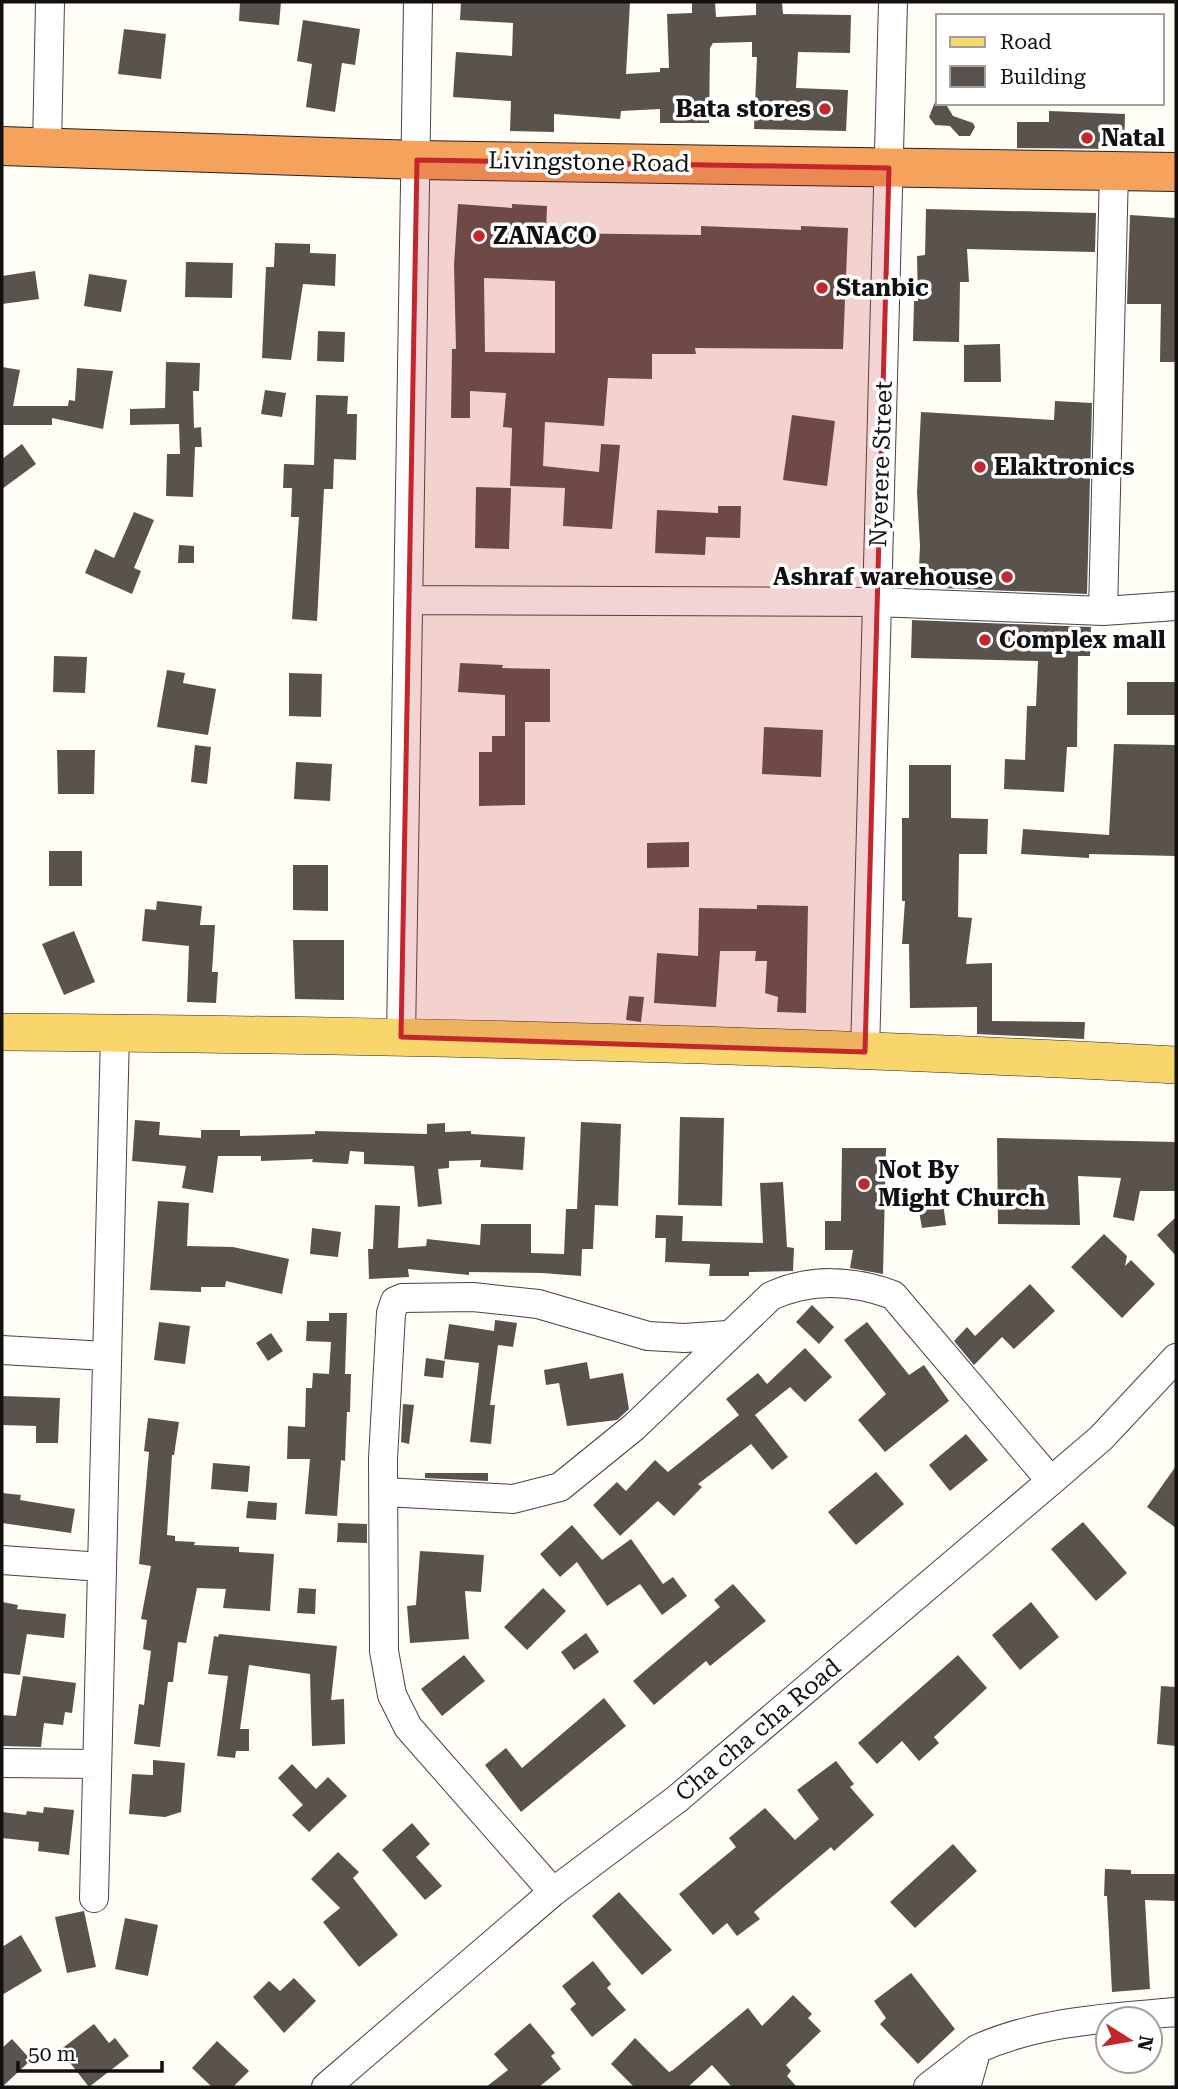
<svg xmlns="http://www.w3.org/2000/svg" width="1178" height="2089" viewBox="0 0 1178 2089" font-family="'Roboto Serif',serif">
	<rect width="100%" height="100%" fill="#fffdf5"/>
	<!-- building -->
	<path fill="#5a524d" fill-rule="evenodd" d="M240,2H281L279,25L239,21Z
		M461,2H630L626,74L660,72V68H669L667,14L692,13V2H715L716,17L756,15V2H782L783,14L851,15L850,53L798,52L796,88L848,90L846,131L754,129L757,57H752V42L713,43L710,48L709,123H660V109L621,111L620,119L554,114V132L510,131L511,101L453,97L456,52L512,56L513,23L460,20Z
		M303,20L360,29L355,65L342,63L335,112L306,107L312,64L297,61Z
		M124,29L166,34L161,79L118,74Z
		M935,102L947,106L953,116L973,123L975,127L970,136H959L950,126L935,125L929,117Z
		M1049,111L1125,114L1124,149L1017,148V122H1049Z
		M458,204L512,208V204L547,206L546,233L701,235V226L801,230V226L848,228L843,349L695,348L696,354H652V379L608,378L604,426L545,422L543,466L599,472L601,444L620,445L612,529L563,526L565,488L510,486L512,428L503,427L506,393L470,391V418H451L452,349H456L454,265ZM484,278L555,281V353L485,352Z
		M926,209L1096,213L1095,252L967,249L969,282H960L959,342L913,341L914,301H918L917,256L925,255Z
		M1130,215L1176,218V362H1160L1161,304H1127Z
		M275,243L310,244V253L336,254L335,286L303,284L291,360L262,358L266,267H274Z
		M186,262L233,263L232,298L185,297Z
		M35,271L39,299L2,304V276Z
		M89,274L127,280L121,312L84,306Z
		M318,331L345,332L344,362L317,361Z
		M1000,344L1001,382H964V345Z
		M166,362L200,363L199,391H193L194,428L201,427L202,447H195L193,497L166,496L167,454H180L179,424L130,425V409L165,408Z
		M2,367L20,370L13,406H68L69,400L75,401L77,368L113,371L103,429L52,418V425H2Z
		M265,390L286,393L282,417L261,414Z
		M316,395L348,396L347,414H357L356,460L334,459L333,489H324L317,621L292,619L299,517H291L292,488H283L284,464L314,465Z
		M1055,401L1092,403L1087,594L918,587L920,546L917,492L921,412L1054,420Z
		M792,415L835,421L827,486L783,480Z
		M22,444L36,464L2,489V459Z
		M476,487L511,488L509,549L475,548Z
		M718,506H741L740,538L706,537L705,555L655,553L657,510L718,513Z
		M134,512L154,520L134,568L141,571L132,594L85,573L95,549L114,558Z
		M179,545L194,546V563H178Z
		M912,620L1091,627L1090,656H1078L1077,747H1067L1064,792L1004,789L1005,759L1025,760L1027,706H1036L1038,661L911,658Z
		M54,656L87,657L85,693L53,692Z
		M460,663L503,665L502,668L550,669V722H525V805L479,806V752H492V736H505V695L458,692Z
		M167,670L185,673L183,683L216,689L208,735L157,727Z
		M289,673L322,674L321,717L289,716Z
		M1127,682H1176V715H1127Z
		M764,727L823,730L821,777L762,774Z
		M1114,744L1176,745V856L1089,854V858L1021,854L1023,829L1109,835Z
		M195,745L211,747L207,784L191,782Z
		M57,750H95L94,794H58Z
		M296,762L332,764L330,801L294,799Z
		M909,765H951V818L988,819L987,854H959L958,917L972,918L966,964L992,963V1021L1085,1022L1084,1039L977,1034V1007L910,1008L909,944H902L905,901H902V818H909Z
		M689,842V867L647,868V843Z
		M49,851H82V886H49Z
		M293,865H328V911L293,910Z
		M157,901L202,906L200,925H215L212,972H218L216,1003L187,1002L189,946L142,941L145,909L156,910Z
		M757,905L808,906L806,1013L777,1012L778,997L765,993L767,961H755L756,951H720L716,1007L654,1003L657,953L698,956L699,908L757,909Z
		M74,931L95,982L64,995L42,944Z
		M293,940H344V1000L295,999Z
		M629,996L644,997L641,1022L626,1020Z
		M680,1117L724,1118L722,1206L678,1205Z
		M135,1120L160,1122L159,1135L201,1138V1130H240V1136L315,1134V1131L427,1134V1124L445,1123V1132L471,1131V1134L525,1137L523,1170L480,1167L481,1160L449,1161V1168L438,1169L442,1204L418,1207L414,1166L364,1164V1152L350,1151L348,1164L312,1162L313,1159L261,1161V1156H218L213,1193L182,1188L186,1166L132,1161Z
		M581,1122L621,1124L618,1206L595,1205L593,1249H582L581,1276L542,1273L469,1272V1275L408,1269L409,1277L369,1279L368,1249H373L375,1205L400,1206L398,1248L426,1246L427,1239L480,1245L481,1224H531V1253L564,1254L566,1209H577Z
		M997,1138L1176,1142V1191H1140L1134,1221L1113,1217L1121,1178L1078,1176L1080,1225L998,1224Z
		M842,1148H886L883,1274L850,1268L853,1250H825V1221H841Z
		M783,1182L787,1247L794,1248L793,1271L749,1272V1276H709L710,1264L665,1262L666,1238H655L656,1215L683,1216L682,1241L763,1243L760,1183Z
		M942,1196L946,1225L922,1228L917,1200Z
		M158,1201L189,1203L187,1246L233,1247L289,1259L282,1294L226,1281L225,1287H201V1292L150,1290Z
		M1176,1217V1256L1157,1235Z
		M312,1228L341,1232L338,1257L310,1254Z
		M1104,1234L1127,1256L1125,1266L1131,1260L1155,1284L1122,1318L1071,1267Z
		M1030,1284L1055,1311L1014,1349L1002,1337L974,1365L954,1341L967,1327L975,1336Z
		M812,1305L834,1327L819,1344L796,1322Z
		M329,1313H347L345,1374H351L350,1412H347L345,1461L341,1460L337,1516L305,1514L310,1459H287L288,1426L305,1427L306,1388H312L313,1373L329,1374L331,1342L306,1341L307,1321H329Z
		M495,1320L517,1323L513,1347L498,1345L490,1405H495L491,1444L470,1442L479,1363L444,1359L449,1324L494,1331Z
		M159,1322L190,1326L185,1364L154,1360Z
		M867,1322L909,1375L924,1365L949,1401L885,1452L858,1420L886,1394L844,1340Z
		M271,1333L283,1351L268,1361L256,1343Z
		M805,1348L832,1377L805,1402L790,1387L755,1415L788,1457L772,1470L751,1444L698,1484L702,1487L674,1516L658,1501L620,1536L593,1505L617,1482L626,1491L655,1460L668,1472L739,1415L726,1399L758,1373L767,1384Z
		M426,1358L445,1361L443,1378L424,1376Z
		M587,1362L590,1379L623,1373L629,1409L617,1420L567,1426L559,1383L546,1385L544,1370Z
		M2,1396L60,1398L58,1443H36V1426L2,1425Z
		M403,1404L414,1405L409,1444L401,1442Z
		M148,1418L179,1422L174,1455H172L167,1535L175,1536V1541L195,1542L194,1545L239,1547V1552L274,1554L270,1611L223,1608L226,1589L197,1588L186,1643L178,1642L173,1682H168L160,1747L134,1744L139,1704L144,1705L151,1651L143,1649L147,1620L141,1619L151,1566L139,1564L149,1452L144,1451Z
		M966,1434L988,1460L950,1491L929,1465Z
		M213,1463L250,1466L248,1492L211,1489Z
		M1176,1466V1528L1147,1507Z
		M876,1472L904,1504L856,1545L828,1512Z
		M425,1473H488V1481L425,1478Z
		M2,1493L21,1495L20,1500L75,1509L71,1533L2,1523Z
		M248,1501L277,1503L276,1520L246,1518Z
		M1083,1522L1127,1573L1096,1601L1051,1549Z
		M338,1523L367,1524V1543L337,1542Z
		M572,1525L602,1560L631,1539L663,1584L673,1577L687,1596L662,1615L640,1584L607,1606L577,1562L560,1577L540,1554Z
		M420,1551L484,1555L481,1592L465,1591L469,1639L410,1643L407,1606L416,1605Z
		M733,1584L766,1621L710,1666L706,1661L654,1705L633,1681L720,1607L714,1600Z
		M299,1588L316,1589L315,1614L297,1613Z
		M543,1588L566,1611L527,1650L504,1627Z
		M2,1602L18,1605L17,1609L66,1614L64,1638L27,1634L20,1675L2,1673Z
		M1031,1602L1059,1637L1020,1670L992,1635Z
		M586,1633L599,1652L574,1670L561,1652Z
		M219,1634L337,1646L331,1700L344,1699L345,1744L312,1746L310,1674L249,1665L240,1729H249V1751H236L235,1758L217,1756L228,1676L208,1674L214,1636L218,1637Z
		M464,1655L485,1681L442,1716L421,1689Z
		M958,1655L987,1688L934,1737L939,1743L919,1761L902,1741L877,1764L858,1743Z
		M23,1676L76,1683L72,1713L65,1712L63,1725L44,1723L41,1747L2,1746V1715L16,1716Z
		M1161,1686L1176,1687V1746L1157,1744Z
		M604,1698L626,1726L521,1812L485,1765L506,1748L522,1768Z
		M153,1760L185,1763L181,1812L165,1817L129,1814L132,1774L153,1775Z
		M836,1761L854,1784L850,1787L874,1815L834,1851L831,1847L754,1912L760,1919L737,1936L727,1923L713,1935L679,1894L736,1847L729,1838L765,1808L795,1840L819,1819L797,1790Z
		M292,1764L316,1789L328,1777L347,1796L309,1832L292,1815L303,1805L278,1778Z
		M44,1807L74,1810L69,1855L38,1851L39,1842L2,1838V1812L26,1815L27,1811L43,1813Z
		M412,1823L430,1844L416,1857L442,1886L425,1900L382,1850Z
		M953,1844L977,1871L915,1928L890,1902Z
		M338,1852L359,1872L353,1878L398,1935L359,1967L323,1922L340,1908L311,1879Z
		M1105,1869L1131,1870V1874H1176V1901L1145,1900L1150,1989L1112,1992L1107,1896H1104Z
		M619,1892L672,1950L642,1975L592,1916Z
		M84,1911L96,1967L67,1973L55,1917Z
		M125,1918L158,1925L148,1976L115,1969Z
		M21,1935L42,1971L2,1995V1947Z
		M593,1961L611,1984L607,1988L626,2010L592,2037L570,2009L576,2004L562,1986Z
		M911,1973L955,2029L918,2064L880,2024L886,2018L874,2001Z
		M294,1978L316,2001L284,2033L253,1997L269,1981L280,1991Z
		M793,1995L812,2014L808,2018L821,2031L786,2065L791,2071L787,2076L797,2087H732L712,2065L688,2087H634L611,2064L635,2038L669,2072L673,2070L748,2008L762,2026Z
		M530,2023L555,2053L551,2056L561,2069L539,2087H486L508,2070L494,2054Z
		M94,2024L109,2043L115,2038L129,2056L89,2087L60,2050Z
		M12,2039L31,2060L2,2087V2048Z
		M217,2041L249,2071L233,2087H212L192,2068Z"/>
	<g fill="none" stroke-linecap="round" stroke-linejoin="round">
		<!-- minor casing -->
		<g stroke="#444" stroke-width="30">
			<path id="minor" d="M47,147L50,2
				M408,600L877,602L1103,611L1114,171
				M1103,611L1176,606
				M401,1037L418,2
				M865,1052L893,2
				M2,1350L106,1356
				M384,1492L513,1499L560,1487L634,1427L771,1296C810,1278 853,1280 893,1295L1051,1481
				M2,1560L102,1567
				M2,1763L97,1764
				M553,1892L408,1727L392,1695L384,1651L383,1459L391,1313L395,1301L402,1298L473,1297L538,1304L648,1336L684,1338L728,1335
				M94,1898L115,1033
				M326,2087L553,1892L677,1799L1051,1481L1101,1438L1176,1358
				M928,2087L977,2049
				M966,2087L977,2049C1039,2021 1109,2018 1176,2012"/>
		</g>
		<!-- major casing -->
		<g stroke="#222" stroke-width="38">
			<path id="major" d="M2,1032C393,1035 785,1044 1176,1065"/>
		</g>
		<!-- highway casing -->
		<g stroke="#222" stroke-width="40">
			<path id="highway" d="M2,146L417,160L1176,172"/>
		</g>
		<!-- minor -->
		<use href="#minor" stroke="#fff" stroke-width="28"/>
		<!-- major -->
		<use href="#major" stroke="#f9d66b" stroke-width="37"/>
		<!-- highway -->
		<use href="#highway" stroke="#f5a25d" stroke-width="38"/>
	</g>
	<!-- marked area -->
	<path fill="#c4262e" fill-opacity="0.2" stroke="#c4262e" stroke-width="5" stroke-linejoin="round" d="M417,160L889,168L865,1052L401,1037Z"/>
	<!-- markers -->
	<g fill="#c4262e" stroke="#fff" stroke-width="2.5">
		<circle cx="825" cy="109" r="7"/>
		<circle cx="1087" cy="138" r="7"/>
		<circle cx="479" cy="236" r="7"/>
		<circle cx="822" cy="288" r="7"/>
		<circle cx="980" cy="467" r="7"/>
		<circle cx="1007" cy="577" r="7"/>
		<circle cx="985" cy="640" r="7"/>
		<circle cx="864" cy="1184" r="7"/>
	</g>
	<g text-anchor="middle" dominant-baseline="central" stroke-width="7" stroke-linejoin="round" paint-order="stroke">
		<!-- poi labels -->
		<g font-size="24" font-weight="bold" fill="#111" stroke="#fff" text-anchor="start">
			<text x="811" y="109" text-anchor="end">Bata stores</text>
			<text x="1101" y="138">Natal</text>
			<text x="493" y="236">ZANACO</text>
			<text x="836" y="288">Stanbic</text>
			<text x="994" y="467">Elaktronics</text>
			<text x="993" y="577" text-anchor="end">Ashraf warehouse</text>
			<text x="999" y="640">Complex mall</text>
			<text x="878" y="1170">Not By<tspan x="878" dy="28">Might Church</tspan></text>
		</g>
		<!-- street labels -->
		<g font-size="24" fill="#111" stroke="#fff">
			<text transform="translate(589 162) rotate(1)">Livingstone Road</text>
			<text transform="translate(881 464) rotate(-88)">Nyerere Street</text>
			<text transform="translate(758 1730) rotate(-40)">Cha cha cha Road</text>
		</g>
	</g>
	<!-- border -->
	<rect width="1178" height="2089" fill="none" stroke="#111111" stroke-width="7"/>
	<!-- legend -->
	<rect x="936" y="14" width="228" height="91" fill="#ffffff" stroke="#a0a0a0" stroke-width="2"/>
	<rect x="950" y="37" width="35" height="10" fill="#f9d66b" stroke="#a0a0a0" stroke-width="2"/>
	<text x="1000" y="49" font-size="21" fill="#111111">Road</text>
	<rect x="950" y="66" width="35" height="21" fill="#5a524d" stroke="#a0a0a0" stroke-width="2"/>
	<text x="1000" y="84" font-size="21" fill="#111111">Building</text>
	<!-- north arrow -->
	<g transform="translate(1129 2040) rotate(101)"><circle r="33" fill="#ffffff" stroke="#a0a0a0" stroke-width="2"/>
	<path d="M0-5L12 26L0 18L-12 26Z" fill="#c4262e"/>
	<text y="-10" font-size="19" font-weight="bold" text-anchor="middle" fill="#111111">N</text>
	</g>
	<!-- scale -->
	<path d="M18 2061v10h144v-10" fill="none" stroke="#111111" stroke-width="3.5"/>
	<text x="28" y="2061" font-size="21" fill="#111111" stroke="#ffffff" stroke-width="5" paint-order="stroke">50 m</text>
</svg>
